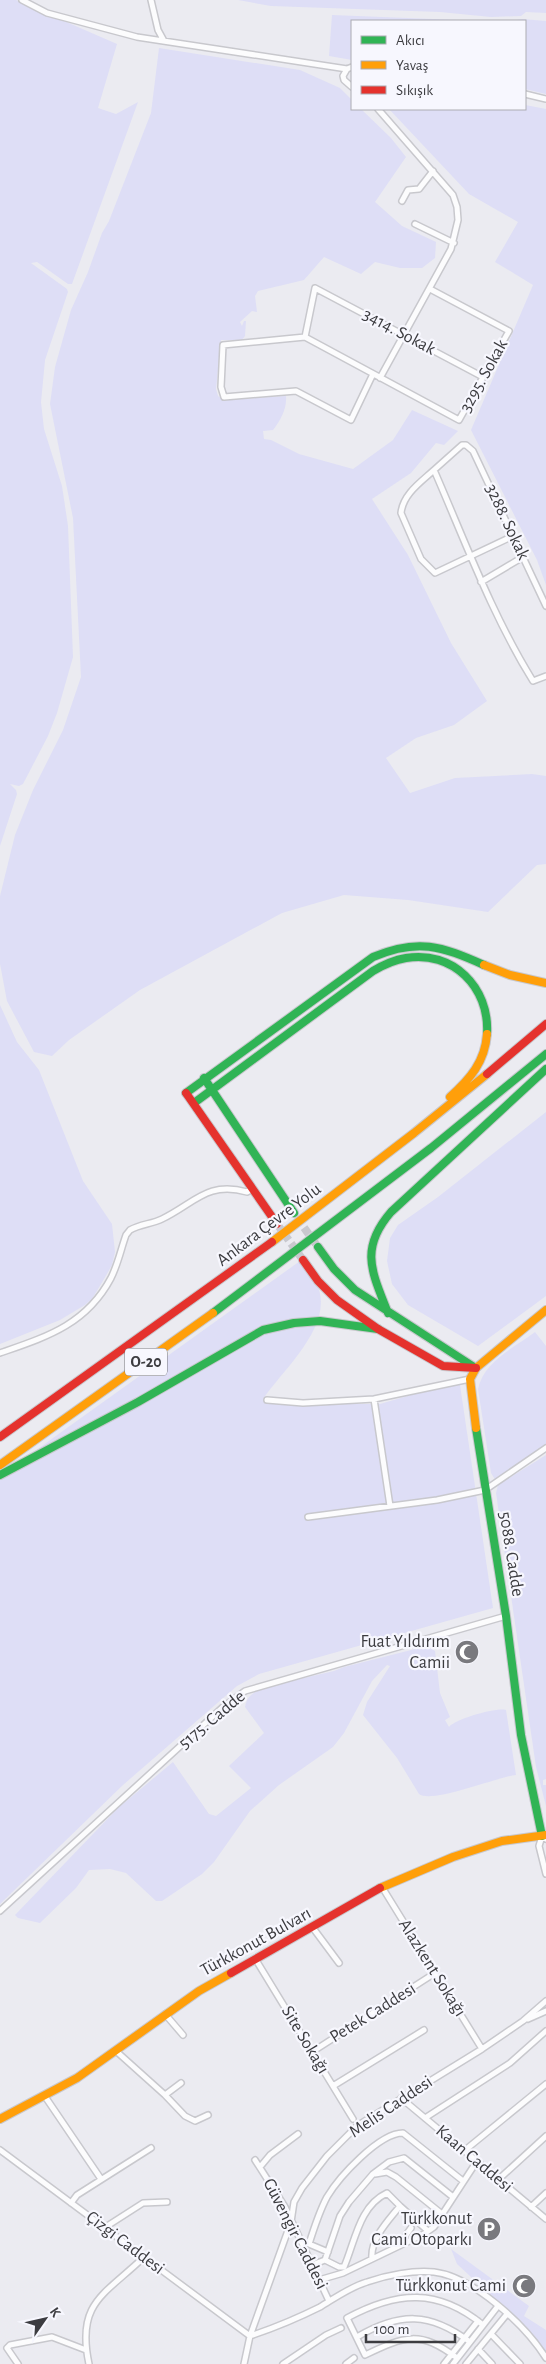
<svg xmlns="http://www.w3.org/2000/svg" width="546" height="2364" viewBox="0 0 546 2364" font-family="'Alegreya Sans',sans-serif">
	<rect width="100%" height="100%" fill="#ebebf1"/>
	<!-- green -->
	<path fill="#dedef6" d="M0,0H16L117,44L98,108L116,114L138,102L72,284H68L37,262L31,263L67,289L68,292L45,360L41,402L44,429L62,486L68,526L73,657L57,713L48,736L23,784L19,786L10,784L16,790L17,794L0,846Z
		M238,0H546V13L526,12L521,16L491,17L440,12L271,6Z
		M332,15L483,21H352V60L329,56Z
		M522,19L546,21V94L525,89V21H511Z
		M159,48L300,70L340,88L352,100V109H361L391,138L406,157L375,202L402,226L436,242L435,258L422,268H400L375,262L361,274L324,257L304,280L258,291L255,296L257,312L252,311L240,322L242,326L244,321H246L245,336L242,340H221L216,389L218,396L224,400L286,396C287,408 281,420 273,430L263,431L264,439L271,440L299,454L353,469L393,440L412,410L458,431L444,445L436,443L411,473L372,499L408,555L451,643L487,701L454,725L416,738L386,758L410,793L455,778L532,774L546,776V864L537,865L488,912L408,900L344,895L282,913L140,990L69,1040L52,1056L34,1052L7,1001L0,964V896L15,835L33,790L63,730L81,677L73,518L50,404L55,367L71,310L88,272L102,233L109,221L151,113Z
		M525,105L546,109V585L537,560L471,430L533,285L495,262L518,222L469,194L389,109H525Z
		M0,1005L17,1042L39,1070L83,1181L112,1224L115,1252L112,1265L104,1279L92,1299L85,1305L60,1320L0,1344Z
		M546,1112V1296L478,1346L408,1305L392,1284L387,1261L390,1238L398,1225L438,1197Z
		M300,1261C305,1270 315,1280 319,1290C331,1328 283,1370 263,1399L271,1404H380L456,1382L460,1385L493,1608L259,1674L237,1686L123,1785L0,1904V1476Z
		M535,1332L546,1346V1447L496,1481L491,1473L478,1389C484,1361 514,1348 535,1332Z
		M546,1455V1779L543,1780V1785H546V1806L536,1767L496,1493L498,1485Z
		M427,1646L435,1651L440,1693L450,1717L445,1720L449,1727C455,1719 497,1707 506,1710L516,1775C497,1777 432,1804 419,1794L397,1758L363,1715L367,1702L390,1666L387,1665L372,1681L344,1733L333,1747L279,1785L250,1811L214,1862L202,1874L162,1901H156L126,1873L110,1869L89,1870L76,1888L40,1923L18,1918L15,1915L118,1808L173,1762L209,1814L216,1816L251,1788L229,1766L264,1733L245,1707C247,1696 252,1694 261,1688L334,1671L344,1667Z
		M451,2249L529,2306L524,2316L546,2330V2354L525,2327L457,2264Z"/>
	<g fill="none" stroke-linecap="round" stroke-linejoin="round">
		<!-- secondary-tunnel -->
		<path stroke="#c8c8ce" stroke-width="8" stroke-dasharray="8 4" stroke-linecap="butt" d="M297,1218L318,1247
			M277,1224L303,1260"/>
		<!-- street casing -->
		<g stroke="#c8c8cd" stroke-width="8">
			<path id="street" d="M22,0L47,13L137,37L347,69L352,67
				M151,0L158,30L164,41
				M347,69L343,76L344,80L352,87
				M525,94L546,99
				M378,109L453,195L457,207L458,220L451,249L380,378
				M402,201L408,190L419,189L433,171
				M415,224L454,243
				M305,337L459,420L509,331L430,289
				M305,337L223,345L221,387L224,397L296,391L351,420L373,374
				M305,337L315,288L483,377
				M434,470C421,482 403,494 401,513L421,559L435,573L513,536
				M481,582L523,557
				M546,606L473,451L466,445H462L434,470C465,541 492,615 533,681L546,676
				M0,1353C46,1337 86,1325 111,1278C118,1264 121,1249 126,1235L130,1230C140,1224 152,1224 162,1219C195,1203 207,1181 247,1192L252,1189
				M374,1399L390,1506
				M267,1400L303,1403L374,1399L470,1379
				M308,1517L437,1500L485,1490L546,1448
				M546,1839L542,1836L539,1846L546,1874
				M382,1887L482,2049
				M0,1911L223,1707L245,1691L506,1616
				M313,1928L339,1963
				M256,1960L353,2119
				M165,2014L183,2035
				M528,2019L546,2011
				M116,2051L165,2095L181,2083
				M312,2052L435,1973
				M333,2086L424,2030
				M44,2095L101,2179
				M165,2095L185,2116L195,2121L208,2115
				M401,2098L546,2219
				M425,2118L510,2063L546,2031
				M0,2150L250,2336
				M464,2151L546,2084
				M255,2160L285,2207L329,2301
				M260,2167L270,2155L298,2134
				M375,2174L387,2172L396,2177L442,2214
				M499,2179L546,2136
				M71,2203L77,2195L151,2148
				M400,2206L428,2231
				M531,2207L546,2193
				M104,2228L143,2203L167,2202
				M398,2246L411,2228
				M328,2252L309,2244C314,2228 319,2212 327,2197C339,2177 379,2133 403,2133L463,2181
				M325,2260L339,2267H344C355,2242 359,2206 387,2193L400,2206C388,2221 370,2239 372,2259
				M312,2265L325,2260L340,2216L349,2202L373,2174L389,2162L404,2158L453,2197
				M319,2280L343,2273L424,2234L434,2227L477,2161
				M491,2334L520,2364
				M250,2336C274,2328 298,2318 320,2307C335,2298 350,2287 367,2282C387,2275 413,2270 434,2272C474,2277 525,2325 546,2358
				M357,2337C400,2312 430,2312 470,2342
				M478,2349L492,2364
				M457,2358C420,2330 405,2336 365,2355L347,2318C397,2291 438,2288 483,2325
				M18,2364L7,2348L10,2345L52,2337L86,2350
				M89,2364C76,2303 104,2295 143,2258
				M244,2364L250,2336L291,2222L294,2202L302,2188L327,2156L357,2126L482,2049L523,2021L546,2001
				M283,2364L326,2335L341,2328
				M346,2364L354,2358
				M444,2364L478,2321
				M453,2364L498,2306
				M466,2364L507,2314"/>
		</g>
		<!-- fast casing -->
		<g stroke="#c8c8cd" stroke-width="10">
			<path id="fast" d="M204,1078L294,1213
				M186,1093L373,957C418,938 441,946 484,965
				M194,1103L373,971C383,965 394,960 406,958C452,950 490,987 487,1034
				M318,1247L334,1269L355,1290L474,1367
				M213,1313L431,1148L546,1054
				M388,1313C372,1272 359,1249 391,1212L546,1069
				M476,1428L506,1616L521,1735L542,1836
				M0,1475L138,1402L263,1330L294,1323L320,1321L378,1329"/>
		</g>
		<!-- slow casing -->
		<g stroke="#c8c8cd" stroke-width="10">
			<path id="slow" d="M484,965L510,975L546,983
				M450,1097C470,1079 485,1062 487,1034
				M272,1242L414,1133L487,1074
				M476,1428L470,1379L476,1368L546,1310
				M0,1465L213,1313
				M380,1888L453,1857L502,1841L546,1835
				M0,2119L77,2078L199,1991L231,1973"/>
		</g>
		<!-- jam casing -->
		<g stroke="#c8c8cd" stroke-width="10">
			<path id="jam" d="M487,1074L546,1024
				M186,1093L277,1224
				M303,1260L318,1281L337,1300L378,1329L443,1366L476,1368
				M0,1437L272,1242
				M231,1973L380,1888"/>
		</g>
		<!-- street -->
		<use href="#street" stroke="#fcfcfd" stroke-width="5"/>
		<!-- fast -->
		<use href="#fast" stroke="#30b455" stroke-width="8"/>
		<!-- slow -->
		<use href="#slow" stroke="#ff9f0a" stroke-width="8"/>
		<!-- jam -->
		<use href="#jam" stroke="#e5322d" stroke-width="8"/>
	</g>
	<!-- icons -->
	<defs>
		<g id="mosque-disc" transform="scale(1.25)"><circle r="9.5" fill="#79797e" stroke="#f7f7fe"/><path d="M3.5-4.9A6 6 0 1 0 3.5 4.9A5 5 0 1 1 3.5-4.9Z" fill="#fff"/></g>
		<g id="parking-disc" transform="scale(1.25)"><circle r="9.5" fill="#79797e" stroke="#f7f7fe"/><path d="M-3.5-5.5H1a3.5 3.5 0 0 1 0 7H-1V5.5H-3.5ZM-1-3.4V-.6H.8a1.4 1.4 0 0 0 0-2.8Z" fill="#fff"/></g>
	</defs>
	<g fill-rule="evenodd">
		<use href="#mosque-disc" x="467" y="1652"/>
		<use href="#parking-disc" x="489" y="2229"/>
		<use href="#mosque-disc" x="524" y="2286"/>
	</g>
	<g text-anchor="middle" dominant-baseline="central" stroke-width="4.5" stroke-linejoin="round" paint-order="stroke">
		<!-- shield labels -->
		<rect fill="#f7f7fe" stroke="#747479" stroke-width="1" x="125" y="1348.5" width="42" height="27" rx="4"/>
		<g font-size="16" font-weight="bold" fill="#3c3c40">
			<text x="146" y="1362">O-20</text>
		</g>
		<!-- street labels -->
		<g font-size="18" fill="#3c3c40" stroke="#f7f7fe">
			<text transform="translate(399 332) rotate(28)">3414. Sokak</text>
			<text transform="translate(484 376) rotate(-61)">3295. Sokak</text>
			<text transform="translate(507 522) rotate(65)">3288. Sokak</text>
			<text transform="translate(269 1225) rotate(-37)">Ankara Çevre Yolu</text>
			<text transform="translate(511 1554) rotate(81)">5088. Cadde</text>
			<text transform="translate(212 1720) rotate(-40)">5175. Cadde</text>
			<text transform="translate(256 1942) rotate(-29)">Türkkonut Bulvarı</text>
			<text transform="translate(432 1968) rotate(58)">Alazkent Sokağı</text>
			<text transform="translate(373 2013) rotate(-32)">Petek Caddesi</text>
			<text transform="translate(305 2040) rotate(59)">Site Sokağı</text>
			<text transform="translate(391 2107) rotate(-34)">Melis Caddesi</text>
			<text transform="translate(474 2159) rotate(40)">Kaan Caddesi</text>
			<text transform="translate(295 2234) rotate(63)">Güvengir Caddesi</text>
			<text transform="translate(125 2243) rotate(37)">Çizgi Caddesi</text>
		</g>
		<!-- poi labels -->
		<g font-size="18" fill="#3c3c40" stroke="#f7f7fe" text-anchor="end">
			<text x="450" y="1642">Fuat Yıldırım<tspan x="450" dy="21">Camii</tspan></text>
			<text x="472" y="2219">Türkkonut<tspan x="472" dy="21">Cami Otoparkı</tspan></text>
			<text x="506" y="2286">Türkkonut Cami</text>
		</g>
	</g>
	<!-- legend -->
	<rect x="351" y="20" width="175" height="90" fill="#f7f7fe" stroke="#acacb2"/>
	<rect x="361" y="36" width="25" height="8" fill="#30b455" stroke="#acacb2"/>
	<text x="396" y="45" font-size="15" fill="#3c3c40">Akıcı</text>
	<rect x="361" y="61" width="25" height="8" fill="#ff9f0a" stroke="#acacb2"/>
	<text x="396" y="70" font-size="15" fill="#3c3c40">Yavaş</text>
	<rect x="361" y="86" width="25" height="8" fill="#e5322d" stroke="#acacb2"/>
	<text x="396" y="95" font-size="15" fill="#3c3c40">Sıkışık</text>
	<!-- north arrow -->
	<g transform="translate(45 2319) rotate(56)" stroke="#f7f7fe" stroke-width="4" paint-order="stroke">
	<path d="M0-4L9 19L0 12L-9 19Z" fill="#3c3c40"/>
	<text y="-8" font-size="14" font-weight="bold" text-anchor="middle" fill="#3c3c40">K</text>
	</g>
	<!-- scale -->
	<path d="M366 2334v8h89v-8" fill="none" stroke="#3c3c40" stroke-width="2.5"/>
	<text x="374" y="2334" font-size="15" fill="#3c3c40" stroke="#f7f7fe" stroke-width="4" paint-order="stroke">100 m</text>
</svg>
